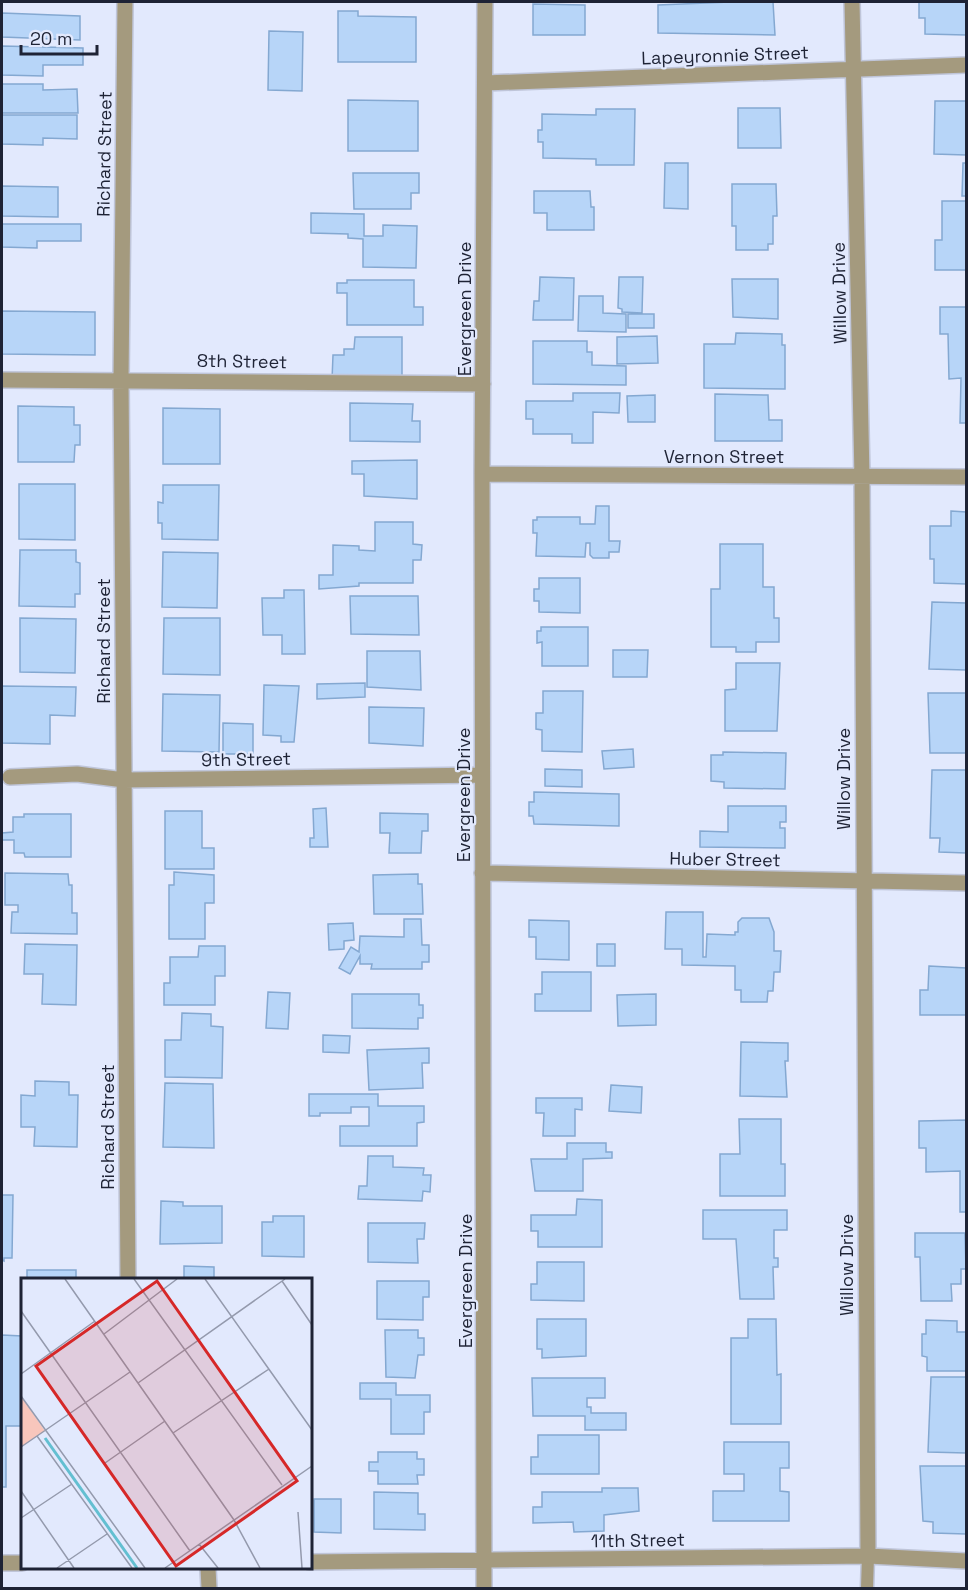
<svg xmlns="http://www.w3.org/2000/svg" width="968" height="1590" viewBox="0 0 968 1590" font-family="'Space Grotesk',sans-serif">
	<rect width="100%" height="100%" fill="#e2e9fd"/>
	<!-- building -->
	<path fill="#b7d5f8" stroke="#84a8d1" stroke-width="1.5" d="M730,2H773L775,35L658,33V5Z
		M919,2H966V35L925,34V18H919Z
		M533,4L585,5V35H533Z
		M338,11H358V16L416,17V62H338Z
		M2,13L80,16V40L2,37Z
		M269,31L303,32L302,91L268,90Z
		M2,46L83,48V65H43V76L2,75Z
		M2,84H43V90L77,89L78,113H2Z
		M348,100L418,101V151H348Z
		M935,101H966V155L934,154Z
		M738,108H780L781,148H738Z
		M596,109H635L634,165H596V159L543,158V142H538V130H542V114L596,115Z
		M2,115H77V139L43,138V145L2,144Z
		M665,163H688V209L664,208Z
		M963,163H966V196H962Z
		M353,173H419V193H411V209H354Z
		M732,184H776L777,216H773V244H768V250H736V226H732Z
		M2,186L58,187V217L2,216Z
		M534,191H590L591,207H594V230H547V213H534Z
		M942,201H966V270H935V240H942Z
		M311,213L364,214V236H383V225L417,226L416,268L363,267V239L348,238V234L311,233Z
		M2,224H81V241H37V248L2,247Z
		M540,277L574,278L573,320H533L534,301H539Z
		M619,277H643L642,313L622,312V309L618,308Z
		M732,279H778V319L733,317Z
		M347,280H414V307H423V325H347V293H337V283H347Z
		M579,296H603V313L626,314V332L578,331Z
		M940,307H966V423H960L961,378L949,379L948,334H940Z
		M2,311L95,312V355L2,354Z
		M628,314H654V328H628Z
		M736,333L782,334V345H785V389L704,388V344H735Z
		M657,336L658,363L617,364V337Z
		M355,337H402V381L332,380L333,355H344V349H354Z
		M533,341H587V352H592V365L626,366V385L533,384Z
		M573,393H620L619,413L593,412V443H572V434H533V419H526V401H573Z
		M715,394L768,395L769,420H782V441H715Z
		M655,395V422H628L627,396Z
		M350,403L413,404L412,421H420V442L350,441Z
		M18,406L74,407V425H80V445H75L74,462H18Z
		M163,408L220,409V464H163Z
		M417,460V499L364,496V474H352V461Z
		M19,484H75V540L19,539Z
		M163,485H219L218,540L162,539V523H158V502L163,503Z
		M596,506H609V541H620L619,552H609V558H593L590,555V543H586L585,557L536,556L537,533H533V520H537V517H580V524H595Z
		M951,511L966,512V584L934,583V559H930V526H951Z
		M375,522H413V544L422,545L421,560H413V583H359V586L319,589V575H333V545L359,546V550L375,551Z
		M720,544H763V587H774V618H779V642H756V652H736V647H711V589H720Z
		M20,550H76V562L80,563V594H75V607L19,606Z
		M163,552L218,553L217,608L162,607Z
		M539,578H580V613L539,612V601H534V589H539Z
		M284,590H304L305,654H282V635H263L262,598H284Z
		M350,596H418L419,635L351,634Z
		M932,602L966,603V670L929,669Z
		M20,618L76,619L75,673L20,672Z
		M164,618H220V675L163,674Z
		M541,627H588V666H542V642L537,643V631H541Z
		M613,650H648L647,677H613Z
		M367,651H420L421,690L367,687Z
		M736,663H780L777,731H725V690L736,689Z
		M365,683V697L317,699V684Z
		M264,685L299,686L294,742H281V736L263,735Z
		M2,686L76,687L75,716L50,715V744L2,743Z
		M543,691H583L582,752L542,751V730L536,729V713H543Z
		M928,693H966V753H930Z
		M163,694L220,695L219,752L162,751Z
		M369,707L424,708L423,746L369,743Z
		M223,723L253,724V754H223Z
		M633,749L634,767L604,769L602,751Z
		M723,752L786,753L785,789L724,788V782L711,781V755H723Z
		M545,769L582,770V787L545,786Z
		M932,770H966V853L939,852L940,838H930Z
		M534,792L619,794V826L534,824L533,816H529V802H534Z
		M728,806H786V822H780V828H785V848L700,847V831L728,832Z
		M326,808L328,847H310V838H314L313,809Z
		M165,811H202V848H214V869H165Z
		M380,813L428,814V831H422L421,853H389L390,833H380Z
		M24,814H71V857H25L24,853H14V840H2V833L13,832V817H24Z
		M174,872L214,875V903H205V939H169V885H174Z
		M5,873L68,874L69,885H72V913H77V934L11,933L12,912H18V905H5Z
		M418,874V884H422L423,914H374L373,875Z
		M666,912H703V957H706L707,934L735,935V932H738V922L742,918H769L774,932V951H781L780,972H774L773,991H768L767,1002H741V990H735V966L682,965V949H665Z
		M404,919H421L422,945H429V962H422V969H371L372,964H360V956L350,974L339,968L351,947L359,952L360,936L404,937Z
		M529,920L569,921V960L536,959V937H529Z
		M353,923L354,940L344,941V949L329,950L328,924Z
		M25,944L77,945L76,1005L42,1004L43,974H24Z
		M597,944H615V966H597Z
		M199,946H225V976H215V1005H164V983H170V957H198Z
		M929,966L966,968V1015H920V990H928Z
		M542,972H591V1011H535V994H542Z
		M268,992L290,993L288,1029L266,1028Z
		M352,994H419V1005H423V1018H418V1029L352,1028Z
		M656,994V1025L618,1026L617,995Z
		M182,1013L211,1014V1026L223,1027L222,1078L165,1077V1040H181Z
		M323,1035L350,1036L349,1053L323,1052Z
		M741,1042L788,1043V1061H785L787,1097L740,1096Z
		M429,1048V1063H422L423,1088L369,1090L367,1050Z
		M35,1081L69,1082V1095H78L77,1147L34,1146L35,1127H21V1095L35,1096Z
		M165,1083L213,1084L214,1148L163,1147Z
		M611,1085L642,1087L641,1113L609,1111Z
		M309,1094H378V1106H424V1122L417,1123V1146H340V1126H369V1107H351V1113H320V1116H309Z
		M536,1098H582V1110L575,1109V1136H543L544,1113H536Z
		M739,1119H781V1164H785V1196H720V1154H740Z
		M966,1120V1212H960V1171L926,1172V1148H919V1121Z
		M567,1143H606V1152H612V1158L583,1159V1191H535L531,1159H567Z
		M368,1156H393V1167L424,1168L423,1175H431L430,1192L423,1191L422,1201L358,1199L359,1186H367Z
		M2,1195H13L12,1258H4V1261L2,1260Z
		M577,1199L602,1200V1247H538V1231H531V1215H576Z
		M161,1201L183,1202V1206H222V1243L160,1244Z
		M703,1210H787V1230H774V1258H778V1267H773L774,1299H740L736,1239H703Z
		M273,1216H304V1257L262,1256V1222H273Z
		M368,1223H425L424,1239H417L418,1263L368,1262Z
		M915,1233H965L966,1269H961V1284H951L952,1301H921L920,1257H915Z
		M537,1262H584V1301L531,1300V1284H537Z
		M184,1266L214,1267V1280H184Z
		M27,1270H76V1280H27Z
		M377,1281H429V1297H423V1320L377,1319Z
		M537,1319H586V1356L542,1358V1349H537Z
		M748,1319H776L777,1375L781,1374V1424H731V1338H748Z
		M926,1320L957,1321V1332H966V1371H927V1357L922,1356V1334H926Z
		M385,1330H418V1338H424V1355H418L415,1378L386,1377Z
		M2,1335L22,1336V1426H6V1487H2Z
		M931,1377H966V1453L928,1452Z
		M532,1378H605V1398H587V1407H591V1413H626V1430H585V1416H533Z
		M360,1383H396V1395H430V1412H424V1434H391V1399H360Z
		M538,1435H599V1474H531V1457H538Z
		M724,1442H789V1468H780V1491L789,1492V1521H713V1491H744V1474H724Z
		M378,1452H417V1459H424V1475H417L418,1484H378V1471H369V1462H378Z
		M920,1466H966V1534L933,1533V1522L923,1521Z
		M602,1488H638L639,1511L604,1515V1531L574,1532L573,1522L533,1523V1507H542V1492H602Z
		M374,1492L418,1493V1514H425V1530L374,1529Z
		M314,1499H341V1533L314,1532Z"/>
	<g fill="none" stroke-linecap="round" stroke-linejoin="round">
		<!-- service casing -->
		<g stroke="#bfc5d9" stroke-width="15">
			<path id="service" d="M867,1588L868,1556"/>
		</g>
		<!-- minor casing -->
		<g stroke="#bfc5d9" stroke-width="18">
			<path id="minor" d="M125,2L121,379L128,1280
				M852,2L862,477L868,1556
				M485,83L966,65
				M2,380L483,384
				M482,474L966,477
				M10,777L77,774L124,780L482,775
				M482,873L966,883
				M310,1562L868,1556L966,1561
				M2,1563H22
				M208,1568L209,1588
				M484,1588L482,474L485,2"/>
		</g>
		<!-- service -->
		<use href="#service" stroke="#a49a7e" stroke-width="12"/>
		<!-- minor -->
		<use href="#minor" stroke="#a49a7e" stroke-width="15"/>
	</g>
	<g text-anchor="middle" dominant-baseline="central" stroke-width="4.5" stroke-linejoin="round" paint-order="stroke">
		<!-- street labels -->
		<g font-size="18" fill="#1e2335" stroke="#e2e9fd">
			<text transform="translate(725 55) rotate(-2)">Lapeyronnie Street</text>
			<text transform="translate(104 154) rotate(-89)">Richard Street</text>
			<text transform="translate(839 293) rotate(-91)">Willow Drive</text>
			<text transform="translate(464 309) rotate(-90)">Evergreen Drive</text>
			<text transform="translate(242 361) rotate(1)">8th Street</text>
			<text x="724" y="456">Vernon Street</text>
			<text transform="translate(103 641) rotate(-90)">Richard Street</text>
			<text transform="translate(246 759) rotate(-1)">9th Street</text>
			<text transform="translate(843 779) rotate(-90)">Willow Drive</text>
			<text transform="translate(463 795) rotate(-90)">Evergreen Drive</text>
			<text transform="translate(725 859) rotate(1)">Huber Street</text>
			<text transform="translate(107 1127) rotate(-90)">Richard Street</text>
			<text transform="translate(846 1265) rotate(-90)">Willow Drive</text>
			<text transform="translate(465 1281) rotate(-90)">Evergreen Drive</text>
			<text transform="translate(638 1540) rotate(-1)">11th Street</text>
		</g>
	</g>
	<!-- overview -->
	<g transform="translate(21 1278)">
		<rect width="291" height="291" fill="#e2e9fd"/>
		<path d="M0,118L24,153L0,169Z" fill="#f8c6bc"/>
		<path fill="none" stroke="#63bfd1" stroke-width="3" d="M24,160L116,290"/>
		<path fill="none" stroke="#949aad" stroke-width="1.5" d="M44,1L213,242L239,290M113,1L261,207M184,1L291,152M261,3L291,47M0,33L169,273M83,56L156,1M0,96L74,43M117,105L264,1M0,118L124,290M152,155L248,91M16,158L111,290M0,169L109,94M84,185L144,143M0,213L53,290M277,234L281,290M0,240L51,206M178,266L197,290M36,290L86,256M144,290L291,188"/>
		<path fill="#d62828" fill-opacity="0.15" stroke="#d62828" stroke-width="3" d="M136,3L276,203L155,288L15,88Z"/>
		<rect width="291" height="291" fill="none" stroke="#1e2335" stroke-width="3"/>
	</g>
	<!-- border -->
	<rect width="968" height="1590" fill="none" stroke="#1e2335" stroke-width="6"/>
	<!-- scale -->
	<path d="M21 45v9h76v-9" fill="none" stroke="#1e2335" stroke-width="3"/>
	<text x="30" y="45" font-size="18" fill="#1e2335" stroke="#e2e9fd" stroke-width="4.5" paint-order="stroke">20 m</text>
</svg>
